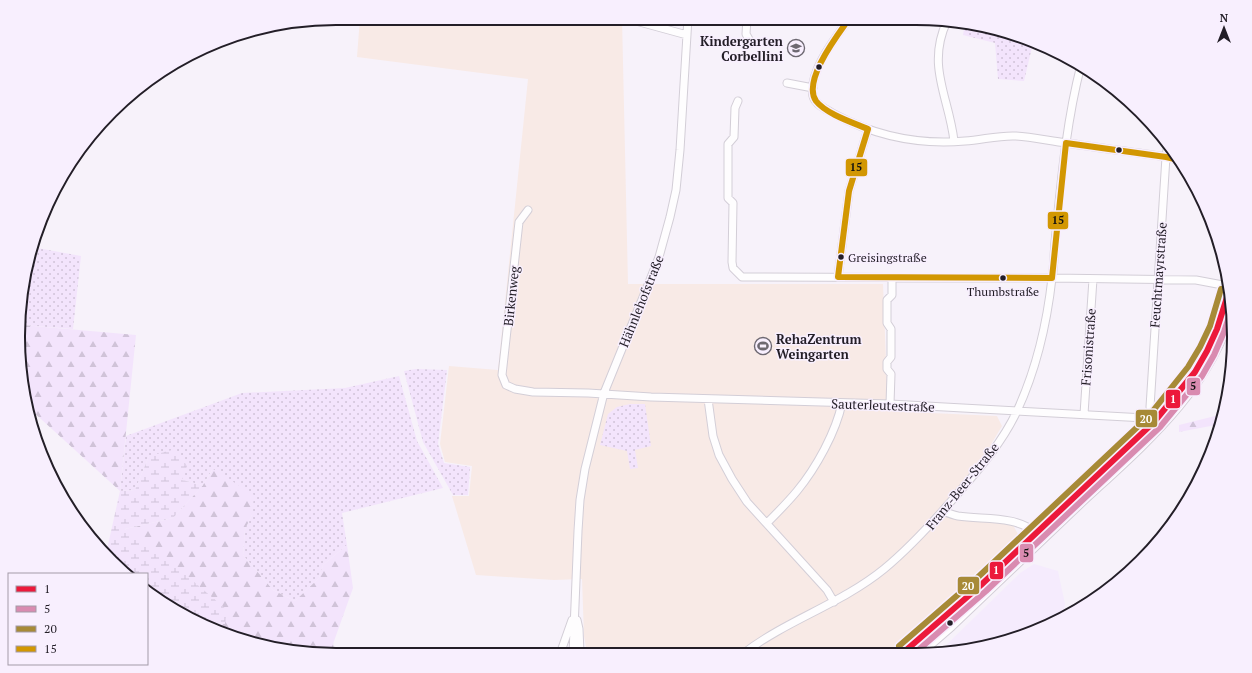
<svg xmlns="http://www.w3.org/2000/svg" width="1252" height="673" viewBox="0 0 1252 673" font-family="'PT Serif',serif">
	<defs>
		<pattern id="grass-dots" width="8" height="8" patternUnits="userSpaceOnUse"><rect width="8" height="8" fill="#f3e4fc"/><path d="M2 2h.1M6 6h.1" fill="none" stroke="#d0c3d8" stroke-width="1.8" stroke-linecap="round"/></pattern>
		<pattern id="forest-firs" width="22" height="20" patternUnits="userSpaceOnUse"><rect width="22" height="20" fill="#f3e4fc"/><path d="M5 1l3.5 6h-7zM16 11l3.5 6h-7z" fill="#d0c3d8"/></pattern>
		<pattern id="wetland-marsh" width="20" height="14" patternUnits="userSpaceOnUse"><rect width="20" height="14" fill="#f3e4fc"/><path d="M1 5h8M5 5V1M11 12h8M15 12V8" fill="none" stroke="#d0c3d8"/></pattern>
	</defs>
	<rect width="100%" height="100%" fill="#f7f2fa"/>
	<!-- industrial -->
	<path fill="#f8eae6" d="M360,18H622L628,284H883L888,411L997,416L1002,426L983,458L944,503L945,516L1012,523L1020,538L946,609L888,653H587L584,636L582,579L554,580L476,575L452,496H469L472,466L445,462L440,444L449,366L498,370L528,79L357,57Z"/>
	<!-- built -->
	<path fill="#f5ebfd" d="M1034,564L1058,571L1065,604L1063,616L1018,638L957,652H939L1020,573Z"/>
	<!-- grass -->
	<path fill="url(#grass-dots)" d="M965,23L998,29L1033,43L1024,81L998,79L995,43L963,35Z
		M32,247L81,256L73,329L22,325L29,254Z
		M416,369L447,370L438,444L444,463L470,467L468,495H453L423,442L404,371Z
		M399,376L417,441L443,488L342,513L347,545L323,565L319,578L295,601L273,590L243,555L245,529L252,515L212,470L203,485L181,480L149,456L135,490L120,491L126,436L242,393L345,388Z
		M630,404H645L651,446L635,450L638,468L630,469L627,451L600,445L608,414L617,407Z
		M1095,482L953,619L915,652H910Z"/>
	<!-- forest -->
	<path fill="url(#forest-firs)" d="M22,325L136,335L120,491L31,410L19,358Z
		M1223,414L1221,424L1179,432V425Z
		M213,469L254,495L252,515L245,529L243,555L273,590L295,601L319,578L323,565L347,545L353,588L333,644L335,654H316L254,644L199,622L224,624L125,529L173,518L203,485Z"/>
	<!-- wetland -->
	<path fill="url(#wetland-marsh)" d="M176,449L187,466L182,480L203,485L173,518L125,529L172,563L227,610L225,624L199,622L177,612L147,587V574H131L106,554L120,491L135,490L149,456Z"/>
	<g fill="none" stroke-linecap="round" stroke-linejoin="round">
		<!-- street casing -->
		<g stroke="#d3ced7" stroke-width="9">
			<path id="street" d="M625,18L687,35
				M747,18L746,34L751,43
				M849,19C836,37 808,72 813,96C815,105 829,111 836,115C876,136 920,145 965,141C982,140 999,135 1016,136C1033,137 1050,141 1067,143C1100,148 1133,152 1166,157L1179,160
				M947,21C926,66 949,97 954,141
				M787,83L813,88
				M738,101L735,108L734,137L728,144V198L733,203L732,262L733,268L742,277L1052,278L1196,280L1228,286
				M528,210L519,222L502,375L506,385L515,389L533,392L588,393L651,397L890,404L981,409L1145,418L1157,424
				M838,277L849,191L868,129
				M708,399L713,436L719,455L732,479L747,502L827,590L834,602
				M890,404L891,374L887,369V362L891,357V329L887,323V300L892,295V278
				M1150,407L1166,157L1168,142
				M1084,414L1093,279
				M943,511C948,513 953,515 958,516C984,520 1015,515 1036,533
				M767,523C777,513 788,502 797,491C816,468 836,432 842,403
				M577,620L579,629L580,653
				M744,653C787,620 841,604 884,569C912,546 936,519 960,491C981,467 1003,441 1017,411C1036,370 1047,323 1052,278C1054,266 1054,254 1055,242C1061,183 1066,123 1081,65
				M560,654L572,620
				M573,654L578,531L580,500L585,469L604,393L650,280L659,257L670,217L676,190L680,150L688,18"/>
		</g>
		<!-- secondary casing -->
		<g stroke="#d3ced7" stroke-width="11">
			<path id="secondary" d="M904,652L981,585L1154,422L1195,372L1207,351L1217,329L1229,291
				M921,652L951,626C993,586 1036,545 1078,505C1139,448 1209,392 1232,308"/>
		</g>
		<!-- street -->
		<use href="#street" stroke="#fefdfe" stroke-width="7"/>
		<!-- secondary -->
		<use href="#secondary" stroke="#fefdfe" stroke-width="9"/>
		<!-- bus-1 casing -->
		<g stroke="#f8effe" stroke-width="9">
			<path id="bus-1" d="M904,652L981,585L1154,422L1195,372L1207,351L1217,329L1229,291"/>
		</g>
		<!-- bus-2 casing -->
		<g stroke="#f8effe" stroke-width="9">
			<path id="bus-2" d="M916,652L986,591L1160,427L1202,376L1214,355L1224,332L1232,308"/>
		</g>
		<!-- bus-3 casing -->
		<g stroke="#f8effe" stroke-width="9">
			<path id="bus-3" d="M899,646L976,579L1148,417L1188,367L1200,347L1210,326L1221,289"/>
		</g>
		<!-- bus-4 casing -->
		<g stroke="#f8effe" stroke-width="9">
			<path id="bus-4" d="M849,19C837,36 802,81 816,101C826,114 854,123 868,129L849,191L838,277L1052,278L1066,143L1166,157L1179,160"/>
		</g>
		<!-- bus-1 -->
		<use href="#bus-1" stroke="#ec193b" stroke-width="6"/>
		<!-- bus-2 -->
		<use href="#bus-2" stroke="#d98bb0" stroke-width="6"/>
		<!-- bus-3 -->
		<use href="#bus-3" stroke="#a78a37" stroke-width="6"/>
		<!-- bus-4 -->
		<use href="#bus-4" stroke="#d29702" stroke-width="6"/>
	</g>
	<!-- icons -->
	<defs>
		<g id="school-ring" transform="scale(0.9)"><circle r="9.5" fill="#f8effe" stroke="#6d6871" stroke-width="1.5"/><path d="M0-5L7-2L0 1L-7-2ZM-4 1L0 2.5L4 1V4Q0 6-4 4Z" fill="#6d6871"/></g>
		<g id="stadium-ring" transform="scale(0.9)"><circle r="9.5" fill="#f8effe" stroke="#6d6871" stroke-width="1.5"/><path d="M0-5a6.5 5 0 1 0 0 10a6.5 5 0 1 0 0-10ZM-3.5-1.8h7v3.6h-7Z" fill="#6d6871"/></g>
	</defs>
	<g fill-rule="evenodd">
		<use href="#school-ring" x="796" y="48"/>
		<use href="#stadium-ring" x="763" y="346"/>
	</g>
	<!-- markers -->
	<g fill="#231e27" stroke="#f8effe" stroke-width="1.5">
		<circle cx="819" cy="67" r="3.5"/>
		<circle cx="1119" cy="150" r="3.5"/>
		<circle cx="841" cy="257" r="3.5"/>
		<circle cx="1003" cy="278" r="3.5"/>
		<circle cx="950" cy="623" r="3.5"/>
	</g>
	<g text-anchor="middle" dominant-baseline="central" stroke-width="3" stroke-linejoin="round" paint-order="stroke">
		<!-- bus labels -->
		<g font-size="12" fill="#231e27" stroke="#f8effe" text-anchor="start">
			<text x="848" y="257">Greisingstraße</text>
			<text x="1003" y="291" text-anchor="middle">Thumbstraße</text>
		</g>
		<!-- poi labels -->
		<g font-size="13" font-weight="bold" fill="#231e27" stroke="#f8effe" text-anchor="end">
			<text x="783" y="41">Kindergarten<tspan x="783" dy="15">Corbellini</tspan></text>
			<text x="776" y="339" text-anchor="start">RehaZentrum<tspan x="776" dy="15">Weingarten</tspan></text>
		</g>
		<!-- street labels -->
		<g font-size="13" fill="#231e27" stroke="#f8effe">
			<text transform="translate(1158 275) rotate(-86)">Feuchtmayrstraße</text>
			<text transform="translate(511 296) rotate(-84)">Birkenweg</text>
			<text transform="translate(641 301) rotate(-68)">Hähnlehofstraße</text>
			<text transform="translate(1088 347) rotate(-86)">Frisonistraße</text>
			<text transform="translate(883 405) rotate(2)">Sauterleutestraße</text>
			<text transform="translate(962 486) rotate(-51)">Franz-Beer-Straße</text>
		</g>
	</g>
	<!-- crop -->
	<path d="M0 0H1252V673H0ZM336 25H916A311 311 0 0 1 1227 336V337A311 311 0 0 1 916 648H336A311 311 0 0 1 25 337V336A311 311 0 0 1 336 25Z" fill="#f8effe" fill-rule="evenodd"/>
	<path fill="none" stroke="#231e27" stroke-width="2" d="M336 25H916A311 311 0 0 1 1227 336V337A311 311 0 0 1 916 648H336A311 311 0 0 1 25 337V336A311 311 0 0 1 336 25Z"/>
	<g stroke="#f8effe" stroke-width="1.5">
		<rect x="845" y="158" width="23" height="19" rx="4" fill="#d29702"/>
		<rect x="1047" y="211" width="22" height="19" rx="4" fill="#d29702"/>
		<rect x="1186" y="377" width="15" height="19" rx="4" fill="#d98bb0"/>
		<rect x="1165" y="389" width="16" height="20" rx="4" fill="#ec193b"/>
		<rect x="1135" y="409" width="23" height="19" rx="4" fill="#a78a37"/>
		<rect x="1019" y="543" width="15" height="20" rx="4" fill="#d98bb0"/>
		<rect x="989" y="561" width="15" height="19" rx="4" fill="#ec193b"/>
		<rect x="957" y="576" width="23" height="19" rx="4" fill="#a78a37"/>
	</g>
	<g font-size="11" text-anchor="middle" font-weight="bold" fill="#fff">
		<text x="1173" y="403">1</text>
		<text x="1146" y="423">20</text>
		<text x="996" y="574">1</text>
		<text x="968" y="590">20</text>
	</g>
	<g font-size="11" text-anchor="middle" font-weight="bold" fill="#111">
		<text x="856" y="171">15</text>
		<text x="1058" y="224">15</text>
		<text x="1193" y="390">5</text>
		<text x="1026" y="557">5</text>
	</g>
	<!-- legend -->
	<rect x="8" y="573" width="140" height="92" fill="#f8effe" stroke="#a39ba8"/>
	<rect x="16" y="586" width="20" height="6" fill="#ec193b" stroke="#a39ba8"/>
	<text x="44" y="593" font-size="12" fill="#231e27">1</text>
	<rect x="16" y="606" width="20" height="6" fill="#d98bb0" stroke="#a39ba8"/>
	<text x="44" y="613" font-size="12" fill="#231e27">5</text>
	<rect x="16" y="626" width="20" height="6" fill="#a78a37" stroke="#a39ba8"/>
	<text x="44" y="633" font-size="12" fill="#231e27">20</text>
	<rect x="16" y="646" width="20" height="6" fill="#d29702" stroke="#a39ba8"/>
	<text x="44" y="653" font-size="12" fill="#231e27">15</text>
	<!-- north arrow -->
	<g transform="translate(1224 28)" stroke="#f8effe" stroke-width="3" paint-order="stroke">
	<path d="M0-3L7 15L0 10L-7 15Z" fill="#231e27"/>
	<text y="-6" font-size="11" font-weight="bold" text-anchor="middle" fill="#231e27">N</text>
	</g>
</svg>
